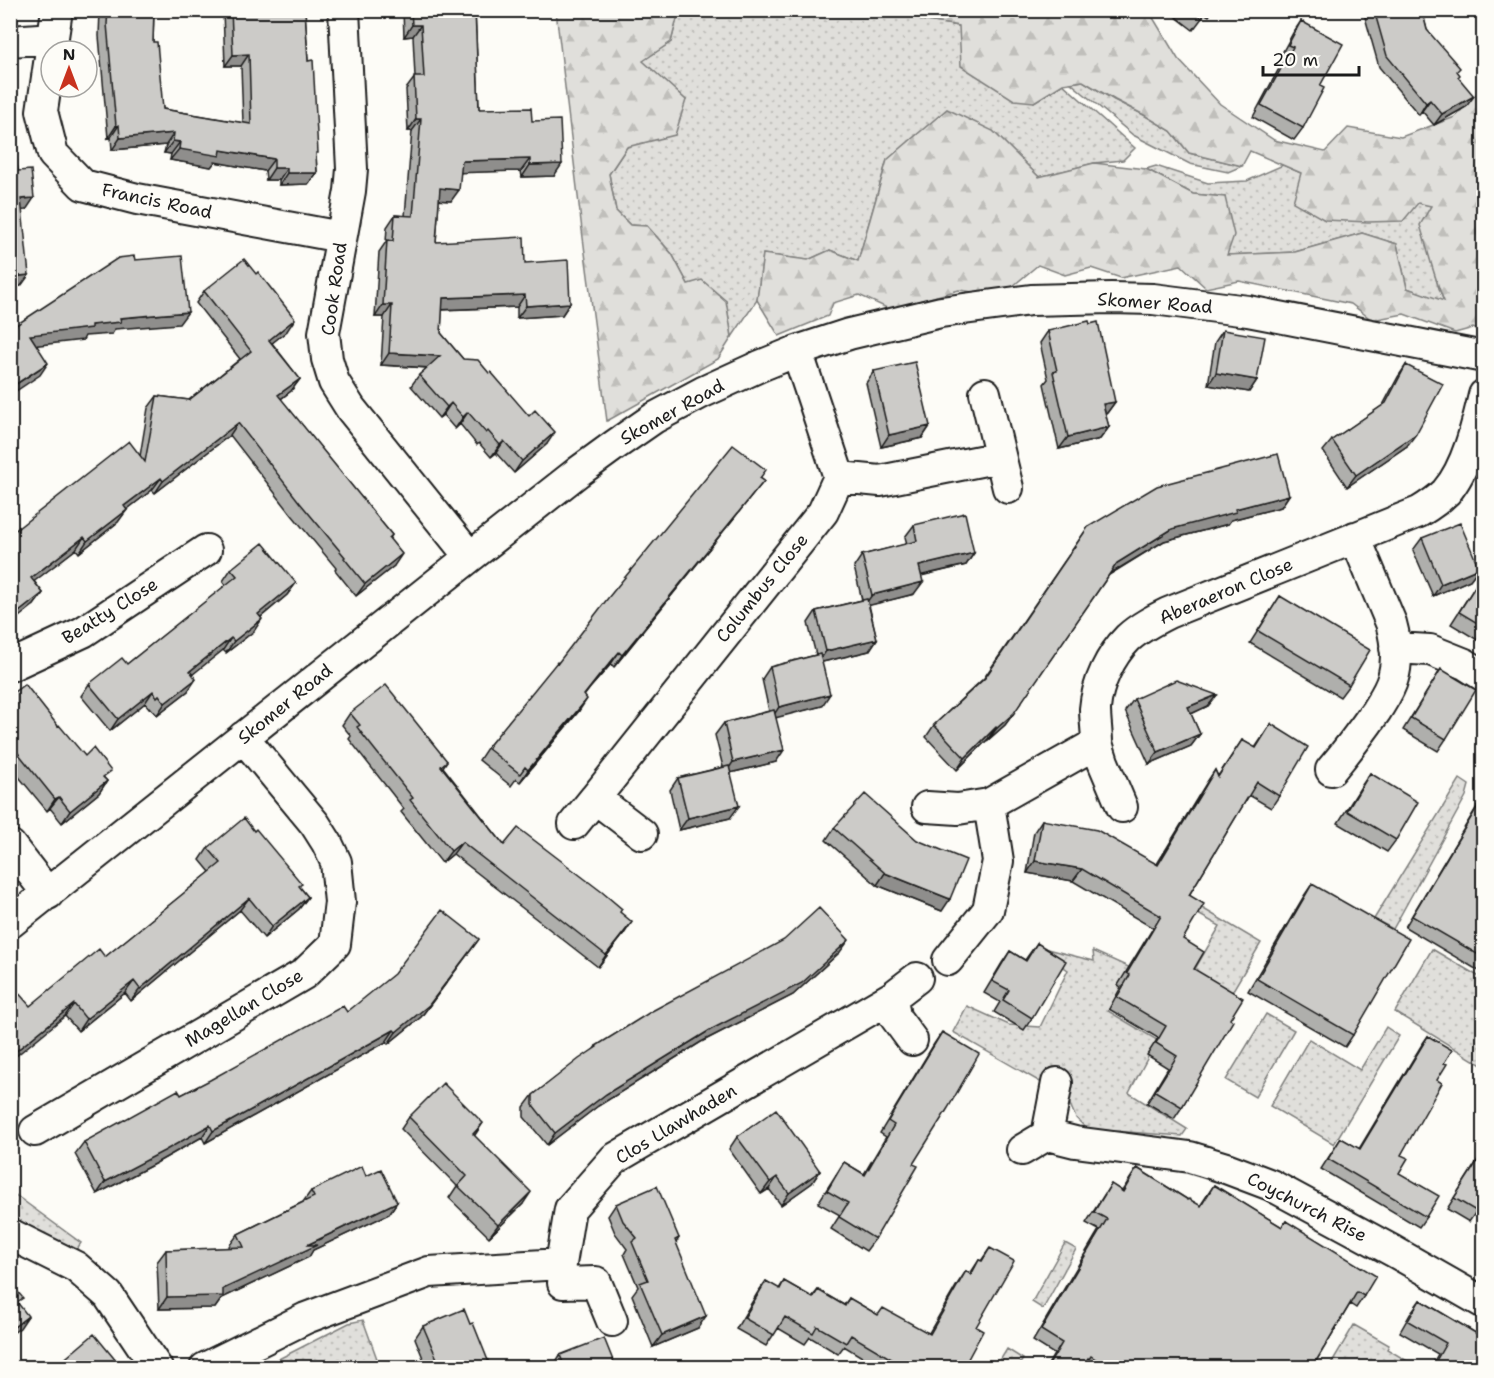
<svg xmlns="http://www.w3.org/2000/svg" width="1494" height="1378" viewBox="0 0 1494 1378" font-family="'Shantell Sans',sans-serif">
	<defs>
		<pattern id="grass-dots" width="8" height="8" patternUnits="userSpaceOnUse" patternTransform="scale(1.5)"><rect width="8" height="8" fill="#e0dfdb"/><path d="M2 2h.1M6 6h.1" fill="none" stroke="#c0bfbb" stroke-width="1.8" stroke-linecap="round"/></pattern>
		<pattern id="forest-firs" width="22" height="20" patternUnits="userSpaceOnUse" patternTransform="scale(1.5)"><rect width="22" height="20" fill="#e0dfdb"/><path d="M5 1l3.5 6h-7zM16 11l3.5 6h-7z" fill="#c0bfbb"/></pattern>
	</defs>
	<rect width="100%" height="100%" fill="#fdfcf7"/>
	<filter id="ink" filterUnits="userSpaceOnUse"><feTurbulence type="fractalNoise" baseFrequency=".0167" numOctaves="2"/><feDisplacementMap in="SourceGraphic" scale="12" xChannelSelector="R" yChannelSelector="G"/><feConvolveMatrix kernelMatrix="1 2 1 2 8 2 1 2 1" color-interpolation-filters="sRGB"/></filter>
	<g filter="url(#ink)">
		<!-- grass -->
		<path fill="url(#grass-dots)" stroke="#7e7e7c" stroke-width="1.5" d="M679,10L917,11L921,20L959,26L1034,102L1063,84L1135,148L1123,160L1094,163L1039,177L993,131L887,160L858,261L830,250L808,260L763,254L757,300L732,337L726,301L688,284L672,254L647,226L630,225L616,211L609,174L627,147L686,100L642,61L671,42Z
			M1083,81L1114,100L1144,115L1171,131L1189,153L1242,166L1228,172L1190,164L1133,135L1071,83Z
			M1283,165L1301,173L1432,206L1430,257L1437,282L1444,302L1407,288L1397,244L1362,233L1295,252L1227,255L1225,197L1193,194L1146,169L1156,166L1208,183L1247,181Z
			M1460,779L1469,785L1466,796L1393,929L1374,919Z
			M1175,892L1261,943L1229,997L1192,974L1220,926L1170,899Z
			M1043,948L1094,961L1093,951L1133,969L1108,1011L1157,1040L1129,1093L1187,1129L1182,1136L1087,1129L1076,1118L1064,1091L1042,1083L953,1032L967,1006L1009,1025L1040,1027L1068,970L1041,952Z
			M1432,949L1483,979V1066L1395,1012Z
			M1266,1014L1294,1030L1255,1097L1226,1080Z
			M1386,1027L1399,1036L1334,1144L1270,1106L1309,1039L1360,1070Z
			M10,1191L81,1243L74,1253L11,1221Z
			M1065,1243L1076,1249L1043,1309L1032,1302Z
			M363,1320L380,1367H263L349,1323Z
			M1354,1325L1389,1345L1387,1349L1409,1362L1406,1367H1329Z
			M1007,1349L1023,1359L1018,1367H996Z"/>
		<!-- forest -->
		<path fill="url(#forest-firs)" stroke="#7e7e7c" stroke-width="1.5" d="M556,11H679L671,42L643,61L686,100L675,135L627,147L609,174L616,211L630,225L647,226L672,254L688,284L702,280L726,301L732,337L718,359L607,421L582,230Z
			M917,11H1149L1178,59L1220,104L1274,140L1325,152L1348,128L1401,137L1455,117L1480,90L1483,88V332L1473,328L1455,333L1404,314L1372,320L1351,304L1239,281L1206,288L1181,265L1121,278L1091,268L1065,275L1038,265L1001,296L959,290L889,309L859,295L833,303L828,316L779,336L757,300L763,254L808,260L830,250L858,261L887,160L947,109L993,131L1039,177L1094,163L1146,169L1193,194L1225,197L1234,235L1227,255L1295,252L1362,233L1397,244L1407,288L1444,301C1434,277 1428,251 1420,225L1431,206L1418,203L1403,221L1368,222L1325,220L1293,202L1301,173L1250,151L1242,166L1189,153L1171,131L1144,115L1115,100L1083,81L1063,84L1034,102L1014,100L961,66L959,26L921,20Z"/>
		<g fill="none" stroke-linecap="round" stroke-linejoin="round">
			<!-- minor casing -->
			<g stroke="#1c1c1c" stroke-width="34">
				<path id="minor" d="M57,10L42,111L53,154L83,185L137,199L341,237
					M344,10L352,169L350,191L324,333L327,359L334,382L351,409L470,557
					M10,41L53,38
					M985,393L1008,488
					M839,477L880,481L1000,457
					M1395,648L1430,650L1465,664L1484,676
					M10,666L83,632L206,550
					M1097,743L1103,762L1122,807
					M1331,770C1347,751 1362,731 1376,711C1382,701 1390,690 1393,678C1398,661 1396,641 1391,623L1355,537
					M595,798L823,512L839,477L797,351
					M927,807L958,809L989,804L1097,743C1097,732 1095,720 1095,709C1097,684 1110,656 1128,638C1140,627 1154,620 1168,613L1419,512C1429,506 1438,500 1446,492C1467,468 1477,425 1484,395
					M574,824L595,798L642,834
					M10,845L48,894
					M10,923L470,557L578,472L615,445L654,418L703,392L760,366L797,351L849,334L941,312L1031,300L1111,298L1153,299L1248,311L1484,357
					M948,960L988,910L998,861L989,804
					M892,997L895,1017L912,1040
					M1057,1083L1047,1135L1075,1142L1190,1157L1226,1168L1271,1185L1393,1251L1484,1303
					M35,1131L304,974L335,944L340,902L336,862L327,843L315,824L243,737
					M1022,1150L1047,1135
					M10,1234L76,1267L108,1295L157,1368
					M563,1283L596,1282L612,1321
					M205,1368L306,1318L429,1272L561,1264L570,1209L614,1159L892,997L917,978"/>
			</g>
			<!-- minor -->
			<use href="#minor" stroke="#fdfcf7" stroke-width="30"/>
		</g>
		<!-- wall -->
		<path fill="#afafac" stroke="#1c1c1c" stroke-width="1.5" d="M100,10H154L153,42L163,109L243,123L241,66H225L223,10H305L308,61L316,155L317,173L308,184L279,185V180H266L265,171L215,162L211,167L170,160L171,154L164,153L166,145L112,150L111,137L108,138L99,36Z
			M403,10H475L479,109L532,121L554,176L522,177L521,171L461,172L451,201L439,200L436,242L525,263L570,303L562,315L517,318V307L442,310L441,333L463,359L547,444L514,473L496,453L491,457L479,443L477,445L460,424L455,429L443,415L439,418L411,386L419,375L427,368L381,365L384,317H375L379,252L386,242L387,227L395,215L405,216L412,131H408L406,89L415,77L413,36L404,37Z
			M1167,10H1213L1209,16L1205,14L1193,30Z
			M1363,10H1422L1427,30L1457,72L1466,107L1434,125L1422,111L1419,115L1379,67Z
			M1301,21L1320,86L1303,128L1294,140L1253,117L1284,59L1280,57L1293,33Z
			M204,291L287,331L272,343L300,379L291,391L281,399L392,535L390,539L394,566L356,596L335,570L336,568L292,515L230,435L155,493L152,490L126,510L118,522L79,553L76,549L34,581L43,593L34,605L13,532L140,456L148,408L157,396L189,400L240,359L196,303Z
			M1223,330L1257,380L1249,392L1208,385L1215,342Z
			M1048,331L1115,402L1107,413L1105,414L1109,427L1100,439L1059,449L1044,384L1048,379L1040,343Z
			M1406,365L1407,446L1347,487L1323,451L1332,440L1383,405L1398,377Z
			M874,371L930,426L922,438L881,447L866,383Z
			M760,478L764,481L755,492L614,667L611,664L590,688L584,696L579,711L520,782L516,779L511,786L479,760L487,748L558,663Z
			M1289,495L1281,507L1231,520L1228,524L1164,541L1109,575L1005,725L988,740V739L957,770L926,737L934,725L984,678L1088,527Z
			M914,525L974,553L966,565L921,576L914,594L869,605L877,639L869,651L822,662V706L776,717V762L730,773V818L679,830L670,790L678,778L723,767L715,735L724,723L769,711L762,679L770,667L816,655L808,623L816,611L862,600L854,567L862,555L907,544L905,537Z
			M1422,538L1479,568L1470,580L1433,596L1413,550Z
			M231,569L296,583L287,595L261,617L254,631L226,653L223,650L192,674L188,691L157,715L150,707L149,708L145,703L110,731L81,696L89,684L127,664L226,585L223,581Z
			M1481,577L1484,578V644L1451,624Z
			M1280,596L1349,685L1340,697L1250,643Z
			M1441,669L1446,739L1438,751L1403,730Z
			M10,695L58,726L107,781L99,793L62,823L50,808L47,811L10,766Z
			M1217,695L1208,706L1191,714L1200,734L1191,746L1149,764L1125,711L1134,699Z
			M350,713L447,761L443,767L504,845L620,912L624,934L598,967L453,854L442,863L401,812L404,809L349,739L351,736L342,725Z
			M1271,724L1279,796L1271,808L1249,795L1189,895L1183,939L1194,969L1230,1019L1182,1107L1174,1119L1147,1103L1168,1068L1147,1055L1158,1038L1109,1009L1121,987L1118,985L1153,928L1073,881L1027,873L1034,832L1042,820L1157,864L1207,782L1215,770L1218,776L1242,740L1255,748Z
			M1370,773L1396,840L1387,852L1338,823L1362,785Z
			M1484,795V974L1405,927Z
			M834,828L942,911L877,885L826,840Z
			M208,848L300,887L308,897L299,909L264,938L240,910L131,1001L125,993L78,1031L65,1016L30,1006L105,957L210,872L200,860Z
			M1312,884L1353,1035L1345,1047L1248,991L1304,896Z
			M479,939L421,1017L388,1044L386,1042L205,1143L202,1137L156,1163L97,1194L75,1154L84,1142L181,1095L347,1012Z
			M1037,943L1032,1018L1024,1030L994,1012L1000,1002L984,993L1002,963L1010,951L1025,960Z
			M840,952L793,995L701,1042L598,1106L547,1145L524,1117V1107L533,1095L594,1049L596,1046Z
			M942,1032L913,1164L875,1239L866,1251L831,1229L840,1215L818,1203L844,1162L864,1174L886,1137L880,1133L934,1044Z
			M1428,1036L1444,1063L1401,1155L1399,1173L1426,1217L1419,1227L1321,1169L1341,1138L1359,1149L1421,1046Z
			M409,1117L474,1136L523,1204L489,1237L449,1198L457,1186L401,1129Z
			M737,1137L820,1171L812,1183L781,1205L769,1189L761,1194L729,1149Z
			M1484,1150V1200L1469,1222L1447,1209Z
			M1137,1168L1188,1200L1200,1206L1214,1185L1282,1227L1286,1221L1364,1296L1356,1308L1350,1304L1312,1368H1046L1054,1354L1033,1341L1099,1230L1086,1223L1111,1184L1122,1191Z
			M366,1176L397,1202L389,1214L313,1250L309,1257L222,1298L215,1308L159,1309L157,1262L166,1250L230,1248L229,1246L238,1234L303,1202L311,1191Z
			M616,1204L679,1238L676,1243L698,1328L653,1347L632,1295L638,1287L624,1254L627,1249L615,1233L608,1216Z
			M990,1248L976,1327L963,1368H880L844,1346L838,1354L810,1337L805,1344L778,1328L766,1346L736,1329L758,1292L766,1281L779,1289L784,1281L812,1297L818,1290L844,1305L849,1298L878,1315L929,1333L958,1283L966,1271L970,1274L979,1260L981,1261Z
			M1420,1300L1484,1338V1368H1430L1438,1354L1400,1332L1412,1311Z
			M470,1324L491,1368H427L415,1338L423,1326Z
			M560,1355L616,1368H552Z"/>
		<!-- shaded-wall -->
		<path fill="#8f8e8c" stroke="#1c1c1c" stroke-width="1.5" d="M412,25H421L413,36L404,37Z
			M249,54L241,66H225L233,55Z
			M1474,96L1466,107L1434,125L1442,114Z
			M1430,100L1422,111L1419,115L1426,103Z
			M416,119H421L412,131H408Z
			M119,125L111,137L108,138L116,126Z
			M174,133L166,145L112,150L120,138Z
			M173,141L180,142L171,154L164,153Z
			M179,149L221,150L274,159L265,171L215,162L211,167L170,160Z
			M530,159L521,171L454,173L462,161Z
			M562,164L554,176L522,177L530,165Z
			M274,168H287L279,180H266Z
			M287,173H317L308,184L279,185Z
			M440,188L459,190L451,201L432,200Z
			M34,198L26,210L12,211L21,199Z
			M29,275L21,286L10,288V277Z
			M525,295L517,307L435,310L443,298Z
			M570,303L562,315L517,318L526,306Z
			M383,305H392L384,317H375Z
			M188,312L179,324L115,329L112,334L85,336L83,340L22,347L30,335L91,325L120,318Z
			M295,319L287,331L261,352L269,340Z
			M389,353L440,356L432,368L381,365Z
			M48,363L40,375L10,395V388Z
			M1216,373L1257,380L1249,392L1208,385Z
			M300,379L291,391L270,407L278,395Z
			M1115,402L1107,413L1095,416L1103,404Z
			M451,403L443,415L439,418L447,407Z
			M468,412L460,424L455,429L463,417Z
			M238,423L230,435L155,493L163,481Z
			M930,426L922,438L881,447L889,435Z
			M1109,427L1100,439L1059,449L1068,437Z
			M555,432L547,444L514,473L522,461Z
			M1416,434L1407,446L1347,487L1356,475Z
			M504,441L496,453L491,457L500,445Z
			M161,478L152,490L116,518L124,506Z
			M764,481L755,492L614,667L622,655Z
			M1289,495L1281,507L1231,520L1228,524L1164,541L1108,575L1117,563L1172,529L1235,509Z
			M127,510L118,522L79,553L87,541Z
			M84,537L76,549L23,590L31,578Z
			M974,553L966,565L910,578L919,566Z
			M402,554L394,566L356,596L365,584Z
			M1479,568L1470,580L1433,596L1441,584Z
			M923,582L914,594L863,607L872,595Z
			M296,583L287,595L250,626L258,614Z
			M43,593L34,605L10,624V619Z
			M262,619L254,631L226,653L234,641Z
			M231,638L223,650L182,683L190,671Z
			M877,639L869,651L818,663L826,651Z
			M619,652L611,664L590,688L575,707L599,676Z
			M196,679L188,691L157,715L165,703Z
			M153,691L145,703L110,731L118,719Z
			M830,694L822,706L771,719L779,707Z
			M1217,695L1208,706L1180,719L1188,707Z
			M587,699L579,711L520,782L528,770Z
			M1014,713L1005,725L988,740L997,728Z
			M996,727L988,739L957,770L965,758Z
			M1200,734L1191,746L1149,764L1158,752Z
			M784,750L776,762L725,774L733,762Z
			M107,781L99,793L62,823L70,811Z
			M59,797L50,808L47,811L55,799Z
			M739,806L730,818L679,830L688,818Z
			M462,842L453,854L442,863L451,851Z
			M1035,861L1082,869L1073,881L1027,873Z
			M885,873L950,899L942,911L877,885Z
			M308,897L299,909L264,938L272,926Z
			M249,898L240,910L131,1001L140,989Z
			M632,922L624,934L598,967L606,955Z
			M479,939L421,1017L388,1044L396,1032Z
			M849,940L840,952L793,995L701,1042L598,1106L547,1145L555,1133L606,1094L710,1030Z
			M134,981L125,993L78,1031L86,1019Z
			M74,1004L65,1016L10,1061V1056Z
			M394,1030L386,1042L205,1143L213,1131Z
			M483,1123L475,1135L464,1146L473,1134Z
			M210,1125L202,1137L156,1163L97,1194L105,1182Z
			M820,1171L812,1183L781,1205L789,1193Z
			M777,1177L769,1189L761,1194L770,1182Z
			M531,1192L523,1204L489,1237L498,1225Z
			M397,1202L389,1214L313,1250L309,1257L222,1298L215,1308L159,1309L167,1297L223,1289L307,1245Z
			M28,1316L20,1328L10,1335V1330Z
			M706,1316L698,1328L653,1347L662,1335Z"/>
		<!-- building -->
		<path fill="#cccbc8" stroke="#1c1c1c" stroke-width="1.5" d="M108,10H154L153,42H157L163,109L251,124L249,54L233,55L231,10H305L308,61L313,60L318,153H316L317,173H287V168H274V159L221,150L220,156L179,149L180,142L173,141L174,133L120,138L119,125L116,126L107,24Z
			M411,10H475L479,109L531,108L532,121L560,120L562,164L530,165V159L462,161L459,190L440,188L436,242L524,237L525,263L568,260L570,303L526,306L525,295L443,298L441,333L463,359L478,360L489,373L491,372L529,416L535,410L555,432L522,461L504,441L500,445L488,431L486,433L468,412L463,417L451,403L447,407L419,375L440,356L389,353L392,305H383L387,240L393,241L395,215L413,216L421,119H416L414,77H424L421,25H412Z
			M1192,10H1207L1202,18Z
			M1374,10H1422L1427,30L1460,68L1457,71L1460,75L1458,77L1474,96L1442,114L1430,100L1426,103L1387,56Z
			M1301,21L1343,44L1320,86L1324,88L1303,128L1261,105L1293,47L1288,45Z
			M10,148H15L18,171L31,170L34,198L21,199L29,275L10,277Z
			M134,256L135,260L182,256L188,312L120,318L121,322L91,325V328L30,335L48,363L10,388V329L118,258Z
			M244,259L256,274L258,272L295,319L269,340L300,379L278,395L392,535L389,538L402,554L365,584L344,558L345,557L300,503L238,423L163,481L161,478L124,506L127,510L87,541L84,537L31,578L43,593L10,619V529L13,532L129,441L145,462L157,396L189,400L251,351L204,291Z
			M1089,321L1090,324L1098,322L1115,402L1103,404L1109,427L1068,437L1053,372L1057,371L1048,331Z
			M1223,330L1265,337L1257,380L1216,373Z
			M915,362L930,426L889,435L874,371Z
			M1406,365L1443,384L1416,434L1356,475L1332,440L1386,403Z
			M733,445L766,470L760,478L764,481L622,655L619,652L599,676L584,695L587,699L528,770L525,767L520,774L487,748L557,662L558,663L608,598Z
			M1278,454L1289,495L1235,509L1236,512L1172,529L1117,563L1014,713L997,728L996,727L965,758L934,725L985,678L1088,527L1157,486Z
			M965,513L974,553L919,566L923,582L872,595L862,555L917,541L914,525Z
			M1460,523L1479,568L1441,584L1422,538Z
			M263,543L296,583L258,614L262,619L234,641L231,638L190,671L196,679L165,703L159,695L157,697L153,691L118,719L89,684L122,658L127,664L237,576L231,569Z
			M1481,577L1484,578V627L1459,612Z
			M1280,596L1370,650L1349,685L1258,631Z
			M867,599L877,639L826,651L816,611Z
			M820,654L830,694L779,707L770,667Z
			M1441,669L1476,690L1446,739L1411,718Z
			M1176,680L1217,695L1188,707L1200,734L1158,752L1134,699Z
			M25,684L58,726L59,725L85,756L93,748L111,771L103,777L107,781L70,811L59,797L55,799L10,743V695Z
			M386,685L447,761L441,766L504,845L518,828L602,892L622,909L620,912L632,922L606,955L462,842L451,851L410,800L413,798L363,735L357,727L360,725L350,713Z
			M774,710L784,750L733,762L724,723Z
			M1271,724L1308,747L1279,796L1257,782L1189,895L1204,904L1183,939L1204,952L1194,969L1243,998L1230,1019L1233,1021L1182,1107L1155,1091L1177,1056L1156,1043L1166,1026L1117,997L1130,975L1127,973L1161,916L1082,869L1035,861L1042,820L1097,830L1158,865L1215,770L1218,777L1242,740L1256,748Z
			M729,766L739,806L688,818L678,778Z
			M1370,773L1418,802L1396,840L1347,811Z
			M865,794L917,840L966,860L950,899L885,873L834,828Z
			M1484,796V958L1412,916Z
			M244,818L254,831L256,829L302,884L299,886L308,897L272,926L249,898L140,989L134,981L86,1019L74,1004L10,1056V996L17,991L30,1006L99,949L105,957L221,863L208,848Z
			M1312,884L1409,939L1353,1035L1257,979Z
			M819,908L849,940L802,983L710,1030L606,1094L555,1133L533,1105V1095L579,1059L597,1047L596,1046L652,1011L784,940Z
			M442,910L479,939L429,1005L396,1032L394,1030L213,1131L210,1125L164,1151L105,1182L84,1142L178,1090L181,1095L210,1080L343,1006L347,1012L394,974Z
			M1037,943L1066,961L1032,1018L1003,1000L1009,990L992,981L1010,951L1026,961Z
			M942,1032L979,1054L948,1108L913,1164L918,1166L875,1239L839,1217L848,1203L827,1191L844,1162L865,1175L894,1125L888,1121Z
			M1428,1036L1452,1050L1444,1063L1447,1064L1437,1080L1442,1083L1401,1155L1408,1158L1399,1173L1439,1196L1426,1217L1328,1159L1341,1138L1360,1149Z
			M443,1083L483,1123L473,1134L531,1192L498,1225L458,1186L467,1176L409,1117Z
			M776,1109L820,1171L789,1193L777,1177L770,1182L737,1137Z
			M1484,1151V1200L1476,1211L1454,1198Z
			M362,1166L366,1176L381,1169L397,1202L307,1245H317L223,1289V1296L167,1297L166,1250L244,1247L238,1234L314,1197L311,1191Z
			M1137,1168L1188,1200L1189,1199L1201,1206L1214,1185L1282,1227L1286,1221L1376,1276L1364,1296L1357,1292L1312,1368H1109L1091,1356L1089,1359L1088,1358L1082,1368H1047L1062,1343L1041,1330L1107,1219L1094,1212L1111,1184L1123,1192Z
			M657,1186L679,1238L675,1240L706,1316L662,1335L640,1283L648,1280L632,1242L637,1238L623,1221L616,1204Z
			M990,1248L1014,1261L976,1327L983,1331L963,1368H891L895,1361L851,1335L846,1343L817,1326L813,1333L785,1317L774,1335L744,1318L766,1281L780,1289L784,1281L813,1298L818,1290L845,1306L849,1298L878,1315L883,1308L930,1334L966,1271L971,1275L979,1260L982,1261Z
			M10,1283L23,1298L17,1302L28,1316L10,1330Z
			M1420,1300L1484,1338V1366L1480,1364L1478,1368H1432L1446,1343L1408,1321Z
			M464,1309L470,1324L473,1323L491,1368H441L423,1326Z
			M94,1334L122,1368H54Z
			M604,1338L616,1368H565L560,1355Z"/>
	</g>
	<g text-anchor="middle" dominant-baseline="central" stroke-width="4.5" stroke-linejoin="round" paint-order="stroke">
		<!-- street labels -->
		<g font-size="18" fill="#1c1c1c" stroke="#fdfcf7">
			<text transform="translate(157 201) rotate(12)">Francis Road</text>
			<text transform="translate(334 289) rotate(-82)">Cook Road</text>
			<text transform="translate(1155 303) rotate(4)">Skomer Road</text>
			<text transform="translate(672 412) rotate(-29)">Skomer Road</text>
			<text transform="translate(762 588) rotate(-51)">Columbus Close</text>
			<text transform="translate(1226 591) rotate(-23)">Aberaeron Close</text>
			<text transform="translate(110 611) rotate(-32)">Beatty Close</text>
			<text transform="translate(285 704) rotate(-39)">Skomer Road</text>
			<text transform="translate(244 1008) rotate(-31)">Magellan Close</text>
			<text transform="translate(676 1124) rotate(-31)">Clos Llawhaden</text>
			<text transform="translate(1307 1207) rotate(27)">Coychurch Rise</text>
		</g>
	</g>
	<!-- margin -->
	<rect width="1494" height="1378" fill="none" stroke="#fdfcf7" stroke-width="36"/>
	<rect x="18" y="18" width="1458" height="1342" fill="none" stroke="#1c1c1c" stroke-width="2" filter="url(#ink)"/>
	<!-- north arrow -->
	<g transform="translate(69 69)"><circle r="28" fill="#fdfcf7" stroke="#a3a29f" stroke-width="1.5"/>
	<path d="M0-4.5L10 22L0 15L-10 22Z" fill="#c8321e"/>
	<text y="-9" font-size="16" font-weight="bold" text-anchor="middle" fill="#1c1c1c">N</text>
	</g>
	<!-- scale -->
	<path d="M1263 66v9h96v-9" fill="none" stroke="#1c1c1c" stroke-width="3"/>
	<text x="1272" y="66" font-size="18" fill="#1c1c1c" stroke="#fdfcf7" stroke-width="4.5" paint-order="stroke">20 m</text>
</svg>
